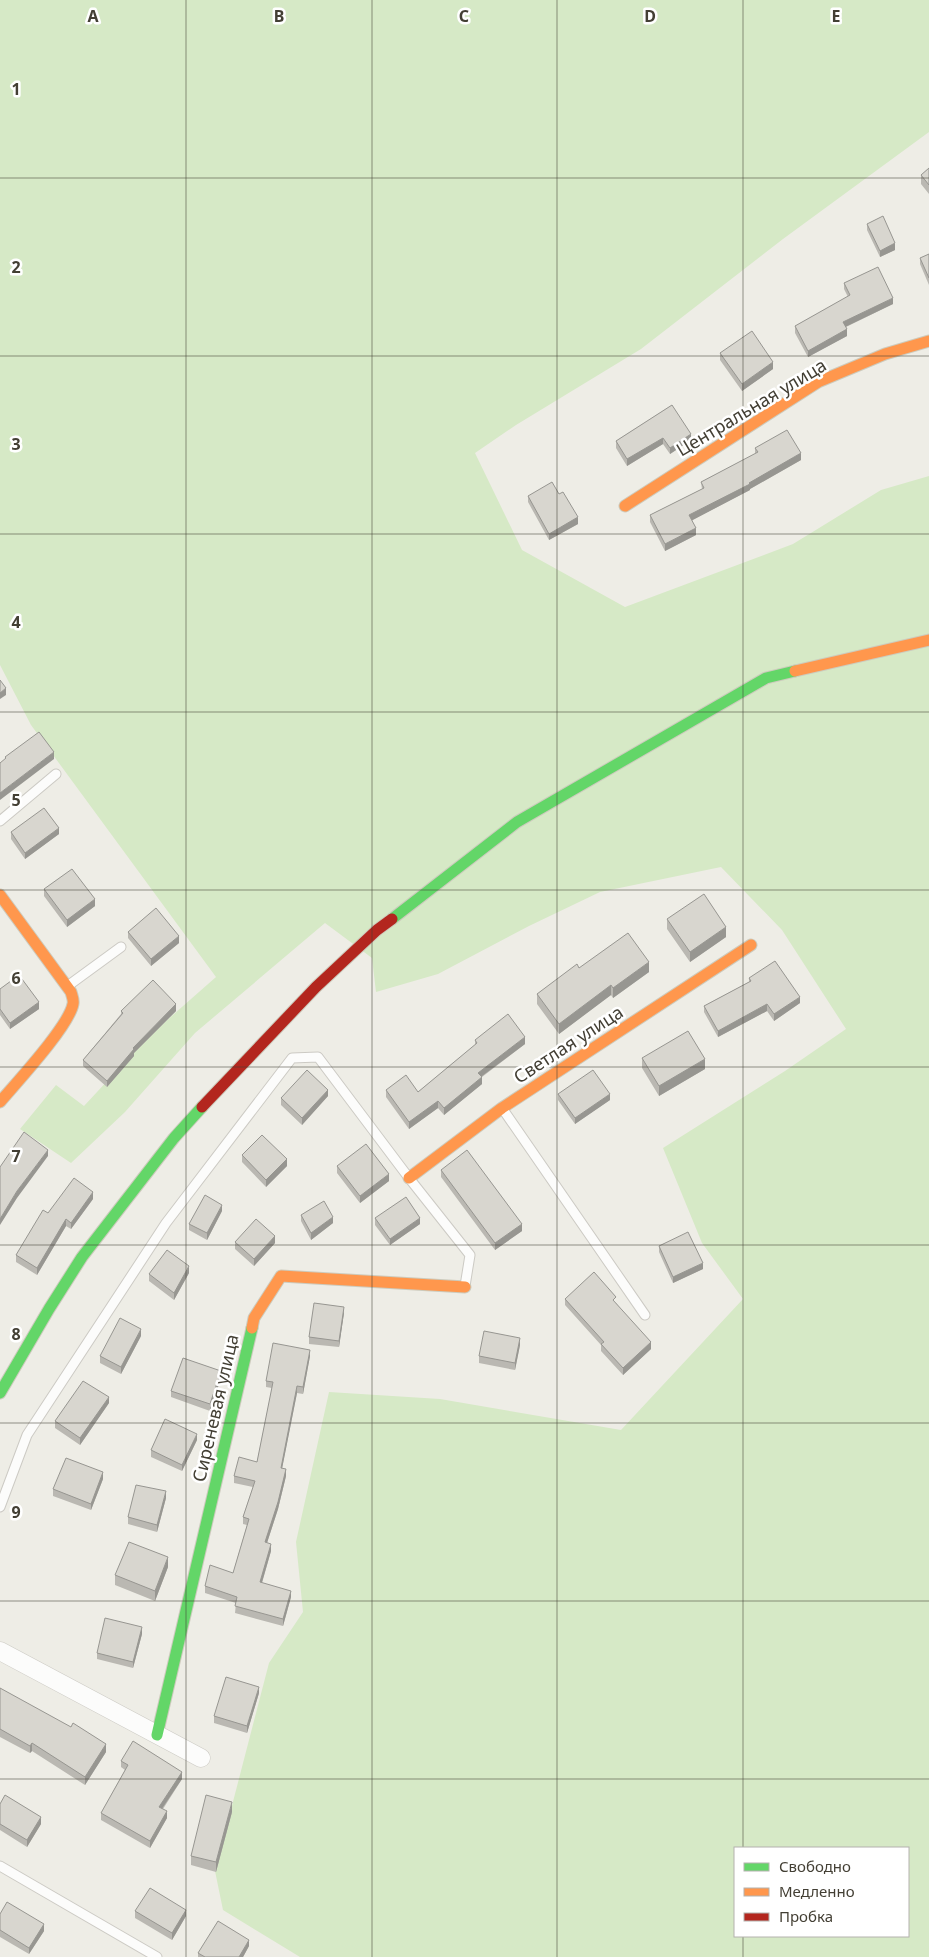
<svg xmlns="http://www.w3.org/2000/svg" width="929" height="1957" viewBox="0 0 929 1957" font-family="'Noto Sans',sans-serif">
	<rect width="100%" height="100%" fill="#eeede6"/>
	<!-- green -->
	<path fill="#d6e9c6" fill-rule="evenodd" d="M0,0H929V132L783,239L641,349L516,425L475,453L522,550L625,607L793,544L881,490L929,476V1957H300L223,1910L215,1871L269,1663L303,1612L296,1542L329,1392L440,1399L621,1430L743,1299L702,1243L663,1148L785,1071L846,1029L782,930L721,867L600,892L529,926L438,974L376,992L372,958L325,923L195,1033L125,1112L71,1163L20,1129L56,1085L84,1106L149,1036L216,977L31,725L0,665ZM735,1848H908V1936H735Z"/>
	<g fill="none" stroke-linecap="round" stroke-linejoin="round">
		<!-- lane casing -->
		<g stroke="#cccac4" stroke-width="11">
			<path id="lane" d="M0,821L56,774
				M69,985L121,947
				M502,1108L645,1315
				M0,1507L27,1435L166,1223L292,1058L318,1057L409,1178L470,1255L465,1286
				M0,1866L157,1957"/>
		</g>
		<!-- street casing -->
		<g stroke="#cccac4" stroke-width="19">
			<path id="street" d="M0,1651L201,1758"/>
		</g>
		<!-- fast casing -->
		<g stroke="#cdcbbd" stroke-width="13">
			<path id="fast" d="M392,919L517,822L766,678L795,671
				M0,1393L49,1309L82,1257L174,1138L202,1107
				M157,1735L252,1328"/>
		</g>
		<!-- slow casing -->
		<g stroke="#cdcbbd" stroke-width="13">
			<path id="slow" d="M625,506L818,382L885,354L929,341
				M795,671L929,640
				M0,895L71,992C72,996 74,1000 73,1004C69,1026 17,1082 0,1102
				M409,1178L502,1108L751,945
				M252,1328L254,1318L281,1276L465,1287"/>
		</g>
		<!-- jam casing -->
		<g stroke="#cdcbbd" stroke-width="13">
			<path id="jam" d="M202,1107L316,987L377,930L392,919"/>
		</g>
		<!-- lane -->
		<use href="#lane" stroke="#fcfcfb" stroke-width="9"/>
		<!-- street -->
		<use href="#street" stroke="#fcfcfb" stroke-width="18"/>
		<!-- fast -->
		<use href="#fast" stroke="#63d668" stroke-width="11"/>
		<!-- slow -->
		<use href="#slow" stroke="#ff974d" stroke-width="11"/>
		<!-- jam -->
		<use href="#jam" stroke="#b3261e" stroke-width="11"/>
	</g>
	<!-- wall -->
	<path fill="#bab8b2" d="M929,168V194L921,184V175Z
		M867,224L895,250L880,257L867,230Z
		M929,254V285L920,264V258Z
		M844,283L893,304L846,327L847,336L808,357L795,333V326L848,297L844,289Z
		M720,353L773,369L742,391L720,360Z
		M672,405L691,440L670,454L663,444L627,466L616,448V441Z
		M755,448L801,460L750,489V490L692,520L696,535L665,551L650,522V515L702,489L701,482L755,454Z
		M559,494L578,524L549,540L528,502V496Z
		M11,832L59,834L25,859L11,839Z
		M44,889L95,906L67,927L44,896Z
		M667,919L726,937L690,962L667,929Z
		M128,932L179,943L151,966L128,938Z
		M579,968L649,972L613,998L611,995L559,1034L537,1004V994Z
		M749,978L800,1003L774,1021L767,1011L718,1037L704,1012V1006L749,982Z
		M0,989L39,1009L10,1029L0,1015Z
		M121,1011H176L134,1053V1056L107,1087L83,1066V1060L121,1014Z
		M475,1040L525,1044L482,1077V1084L444,1115L438,1108L409,1129L386,1097V1090L418,1092L475,1045Z
		M642,1058L705,1069L659,1096L642,1068Z
		M558,1094L610,1100L575,1124L558,1100Z
		M328,1096L302,1125L281,1105V1098Z
		M242,1155L287,1166L266,1187L242,1162Z
		M337,1166L389,1181L360,1203L337,1173Z
		M441,1170L522,1231L495,1250L441,1177Z
		M93,1199L71,1229L66,1226L37,1275L16,1262V1255L48,1213Z
		M222,1211L207,1240L189,1230V1224Z
		M301,1215L333,1223L311,1240L301,1221Z
		M375,1218L420,1224L390,1245L375,1225Z
		M235,1242L275,1243L254,1266L235,1249Z
		M659,1246L703,1269L673,1283L659,1252Z
		M189,1273L174,1300L149,1281V1274Z
		M565,1299L616,1303L651,1349L623,1375L601,1351V1345L565,1305Z
		M344,1313L339,1347L309,1344V1337Z
		M141,1336L121,1374L100,1363V1356Z
		M520,1345L515,1370L479,1363V1356Z
		M310,1356L303,1394L297,1393L282,1468L286,1476L278,1509L267,1543L271,1551L262,1583L291,1597L283,1626L235,1613L236,1603L205,1593V1586L233,1573L247,1525L243,1524V1517L253,1487L234,1483V1476L257,1462L272,1388L266,1387V1381Z
		M221,1378L210,1411L171,1397V1391Z
		M109,1403L80,1445L55,1428V1421Z
		M197,1440L182,1471L151,1457V1450Z
		M103,1479L91,1510L53,1496V1489Z
		M166,1498L157,1532L128,1524V1517Z
		M168,1567L155,1601L115,1585V1575Z
		M142,1634L133,1668L97,1659V1653Z
		M0,1688L106,1752L85,1785L32,1751L30,1753L0,1737Z
		M259,1693L247,1733L214,1723V1716Z
		M121,1761L182,1779L163,1809L167,1818L150,1848L101,1820V1813L125,1770L121,1767Z
		M0,1804L41,1824L27,1847L0,1830Z
		M232,1812L216,1872L191,1865V1856Z
		M135,1911L186,1916L172,1940L135,1918Z
		M0,1914L44,1931L29,1954L0,1937Z
		M249,1946L243,1957H198V1953Z"/>
	<!-- shaded-wall -->
	<path fill="#979691" d="M895,243V250L880,257V251Z
		M893,298V304L843,328V322Z
		M847,329V336L808,357V351Z
		M773,362V369L742,391V384Z
		M691,434V440L670,454V448Z
		M663,438V444L627,466V459Z
		M801,453V460L750,489V490L689,522V515Z
		M578,517V524L549,540V534Z
		M696,528V535L665,551V544Z
		M6,688V695L0,699V693Z
		M54,752V759L0,800V793Z
		M59,828V834L25,859V853Z
		M95,899V906L67,927V920Z
		M726,927V937L690,962V952Z
		M179,936V943L151,966V959Z
		M649,962V972L613,998V988Z
		M611,985V995L559,1034V1024Z
		M800,997V1003L774,1021V1014Z
		M39,1002V1009L10,1029V1023Z
		M176,1004V1011L134,1053V1056L107,1087V1081L133,1048Z
		M767,1004V1011L718,1037V1031Z
		M525,1037V1044L478,1079V1073Z
		M705,1059V1069L659,1096V1086Z
		M482,1077V1084L444,1115V1108Z
		M328,1090V1096L302,1125V1118Z
		M610,1094V1100L575,1124V1118Z
		M438,1101V1108L409,1129V1122Z
		M48,1150V1156L17,1198L0,1225V1219L17,1191Z
		M287,1159V1166L266,1187V1180Z
		M389,1174V1181L360,1203V1196Z
		M93,1192V1199L71,1229V1223Z
		M222,1205V1211L207,1240V1233Z
		M333,1217V1223L311,1240V1233Z
		M420,1218V1224L390,1245V1239Z
		M66,1219V1226L37,1275V1268Z
		M522,1224V1231L495,1250V1243Z
		M275,1236V1243L254,1266V1259Z
		M703,1263V1269L673,1283V1277Z
		M189,1266V1273L174,1300V1293Z
		M344,1307V1313L339,1347V1341Z
		M141,1329V1336L121,1374V1367Z
		M520,1338V1345L515,1370V1363Z
		M651,1342V1349L623,1375V1368Z
		M310,1350V1356L303,1394V1387Z
		M221,1371V1378L210,1411V1404Z
		M297,1386V1393L281,1474V1468Z
		M109,1397V1403L80,1445V1438Z
		M197,1434V1440L182,1471V1465Z
		M286,1469V1476L278,1509L265,1549V1542Z
		M103,1472V1479L91,1510V1504Z
		M166,1491V1498L157,1532V1525Z
		M271,1544V1551L260,1589V1582Z
		M168,1557V1567L155,1601V1591Z
		M291,1591V1597L283,1626V1619Z
		M142,1627V1634L133,1668V1662Z
		M259,1687V1693L247,1733V1726Z
		M32,1743V1751L30,1753V1746Z
		M106,1744V1752L85,1785V1777Z
		M182,1772V1779L159,1813V1807Z
		M232,1802V1812L216,1872V1862Z
		M167,1811V1818L150,1848V1841Z
		M41,1817V1824L27,1847V1840Z
		M186,1910V1916L172,1940V1933Z
		M44,1924V1931L29,1954V1948Z
		M249,1940V1946L243,1957H239Z"/>
	<!-- building -->
	<path fill="#d8d6cf" stroke="#979691" d="M929,168V185L921,175Z
		M883,216L895,243L880,251L867,224Z
		M929,254V278L920,258Z
		M878,267L893,298L843,322L847,329L808,351L795,326L850,295L844,283Z
		M752,331L773,362L742,384L720,353Z
		M672,405L691,434L670,448L663,438L627,459L616,441Z
		M787,430L801,453L749,483L750,484L689,515L696,528L665,544L650,515L704,488L701,482L758,452L755,448Z
		M552,482L559,494L563,492L578,517L549,534L528,496Z
		M0,680L6,688L0,693Z
		M39,732L54,752L0,793V763L6,758L5,757Z
		M44,808L59,828L25,853L11,832Z
		M72,869L95,899L67,920L44,889Z
		M704,894L726,927L690,952L667,919Z
		M156,908L179,936L151,959L128,932Z
		M628,933L649,962L613,988L611,985L559,1024L537,994L577,964L579,968Z
		M775,961L800,997L774,1014L767,1004L718,1031L704,1006L751,981L749,978Z
		M19,975L39,1002L10,1023L0,1009V989Z
		M153,980L176,1004L133,1048L134,1049L107,1081L83,1060L123,1013L121,1011Z
		M508,1014L525,1037L478,1073L482,1077L444,1108L438,1101L409,1122L386,1090L406,1075L418,1092L477,1043L475,1040Z
		M688,1031L705,1059L659,1086L642,1058Z
		M307,1070L328,1090L302,1118L281,1098Z
		M593,1070L610,1094L575,1118L558,1094Z
		M24,1132L48,1150L17,1191L0,1219V1167Z
		M262,1135L287,1159L266,1180L242,1155Z
		M366,1144L389,1174L360,1196L337,1166Z
		M467,1150L522,1224L495,1243L441,1170Z
		M74,1178L93,1192L71,1223L66,1219L37,1268L16,1255L43,1210L48,1213Z
		M205,1195L222,1205L207,1233L189,1224Z
		M406,1197L420,1218L390,1239L375,1218Z
		M324,1201L333,1217L311,1233L301,1215Z
		M256,1219L275,1236L254,1259L235,1242Z
		M688,1232L703,1263L673,1277L659,1246Z
		M167,1250L189,1266L174,1293L149,1274Z
		M594,1272L616,1297L613,1300L651,1342L623,1368L601,1344L604,1342L565,1299Z
		M314,1303L344,1307L339,1341L309,1337Z
		M120,1318L141,1329L121,1367L100,1356Z
		M484,1331L520,1338L515,1363L479,1356Z
		M273,1343L310,1350L303,1387L297,1386L281,1468L286,1469L278,1502L265,1542L271,1544L260,1582L291,1591L283,1619L235,1606L237,1597L205,1586L210,1565L233,1573L249,1519L243,1517L255,1481L234,1476L239,1457L257,1462L273,1382L266,1381Z
		M183,1358L221,1371L210,1404L171,1391Z
		M83,1381L109,1397L80,1438L55,1421Z
		M165,1419L197,1434L182,1465L151,1450Z
		M66,1458L103,1472L91,1504L53,1489Z
		M136,1485L166,1491L157,1525L128,1517Z
		M129,1542L168,1557L155,1591L115,1575Z
		M105,1618L142,1627L133,1662L97,1653Z
		M226,1677L259,1687L247,1726L214,1716Z
		M0,1688L71,1727L73,1723L106,1744L85,1777L32,1743L30,1746L0,1729Z
		M133,1741L182,1772L159,1807L167,1811L150,1841L101,1813L128,1765L121,1761Z
		M5,1795L41,1817L27,1840L0,1824V1804Z
		M206,1795L232,1802L216,1862L191,1856Z
		M150,1888L186,1910L172,1933L135,1911Z
		M7,1902L44,1924L29,1948L0,1930V1914Z
		M218,1921L249,1940L239,1957H205L198,1953Z"/>
	<!-- grid -->
	<path fill="none" stroke="#433f34" stroke-width="1" stroke-opacity="0.55" d="M186,0V1957M372,0V1957M557,0V1957M743,0V1848M0,178H929M0,356H929M0,534H929M0,712H929M0,890H929M0,1067H929M0,1245H929M0,1423H929M0,1601H929M0,1779H929M743,1936V1957"/>
	<g text-anchor="middle" dominant-baseline="central" stroke-width="5" stroke-linejoin="round" paint-order="stroke">
		<!-- street labels -->
		<g font-size="18" fill="#433f34" stroke="#fff">
			<text transform="translate(751 407) rotate(-31)">Центральная улица</text>
			<text transform="translate(568 1044) rotate(-33)">Светлая улица</text>
			<text transform="translate(215 1408) rotate(-77)">Сиреневая улица</text>
		</g>
	</g>
	<g font-size="16" text-anchor="middle" font-weight="bold" fill="#433f34" stroke="#fff" stroke-width="5" stroke-linejoin="round" paint-order="stroke">
		<text x="93" y="22">A</text>
		<text x="279" y="22">B</text>
		<text x="464" y="22">C</text>
		<text x="650" y="22">D</text>
		<text x="836" y="22">E</text>
		<text x="16" y="95">1</text>
		<text x="16" y="273">2</text>
		<text x="16" y="450">3</text>
		<text x="16" y="628">4</text>
		<text x="16" y="806">5</text>
		<text x="16" y="984">6</text>
		<text x="16" y="1162">7</text>
		<text x="16" y="1340">8</text>
		<text x="16" y="1518">9</text>
	</g>
	<!-- legend -->
	<rect x="734" y="1847" width="175" height="90" fill="#ffffff" stroke="#b4b2ae"/>
	<rect x="744" y="1863" width="25" height="8" fill="#63d668" stroke="#b4b2ae"/>
	<text x="779" y="1872" font-size="15" fill="#433f34">Свободно</text>
	<rect x="744" y="1888" width="25" height="8" fill="#ff974d" stroke="#b4b2ae"/>
	<text x="779" y="1897" font-size="15" fill="#433f34">Медленно</text>
	<rect x="744" y="1913" width="25" height="8" fill="#b3261e" stroke="#b4b2ae"/>
	<text x="779" y="1922" font-size="15" fill="#433f34">Пробка</text>
</svg>
